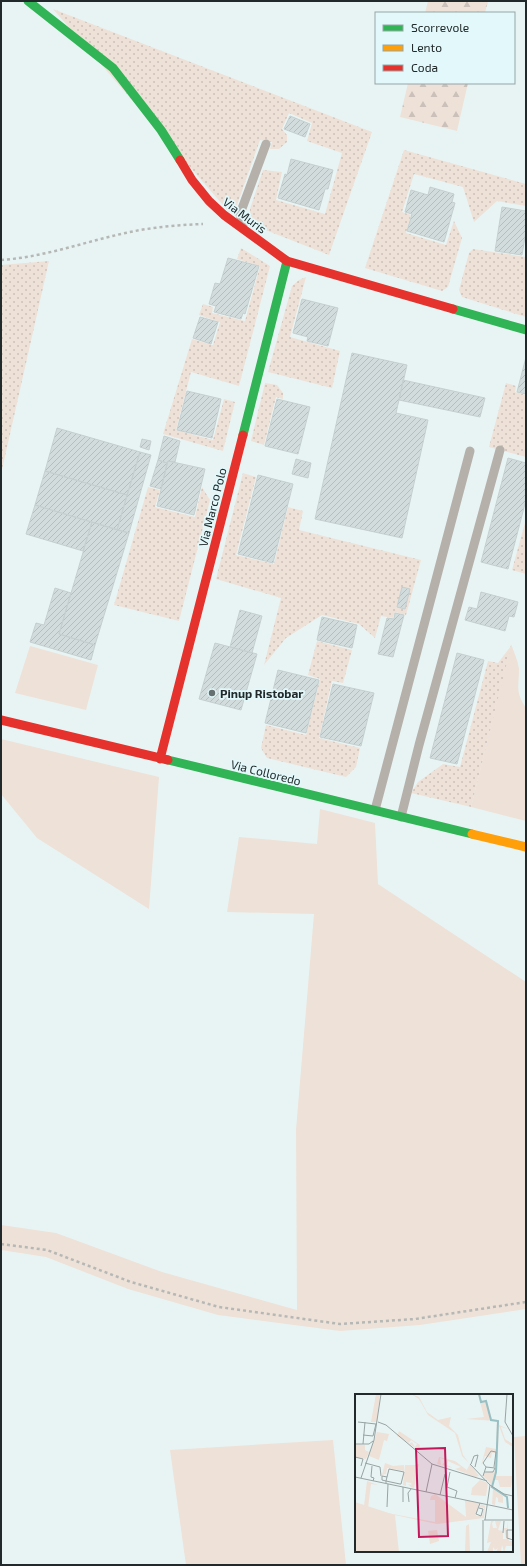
<svg xmlns="http://www.w3.org/2000/svg" width="527" height="1566" viewBox="0 0 527 1566" font-family="'Exo 2',sans-serif">
	<defs>
		<pattern id="forest-firs" width="22" height="20" patternUnits="userSpaceOnUse"><rect width="22" height="20" fill="#eee1d8"/><path d="M5 1l3.5 6h-7zM16 11l3.5 6h-7z" fill="#ccc1ba"/></pattern>
		<pattern id="park-dots" width="8" height="8" patternUnits="userSpaceOnUse"><rect width="8" height="8" fill="#eee1d8"/><path d="M2 2h.1M6 6h.1" fill="none" stroke="#ccc1ba" stroke-width="1.8" stroke-linecap="round"/></pattern>
		<pattern id="building-hatch" width="6" height="6" patternUnits="userSpaceOnUse"><rect width="6" height="6" fill="#d3dcdd"/><path d="M-1 1l2-2M0 6l6-6M5 7l2-2" fill="none" stroke="#b5bdbe"/></pattern>
	</defs>
	<rect width="100%" height="100%" fill="#e8f4f4"/>
	<!-- grass -->
	<path fill="#eee1d8" d="M511,644C514,652 518,661 519,669C519,687 515,692 526,708V821L471,807Z
		M30,646L98,665L86,710L15,693Z
		M1,739L159,777L149,909L37,838L1,794Z
		M320,809L375,823L378,884L526,982V1309L420,1325L340,1331L218,1315L128,1289L46,1257L1,1250V1225L56,1233L162,1272L297,1310L296,1130L314,914L227,912L239,837L317,844Z
		M526,1436V1565H521L514,1437Z
		M333,1440L346,1565H186L170,1450Z"/>
	<!-- forest -->
	<path fill="url(#forest-firs)" d="M428,1H488L485,13H425Z
		M408,83H468L457,131L400,117Z"/>
	<!-- park -->
	<path fill="url(#park-dots)" d="M53,9L372,132L329,255L250,224V209L263,170L282,172L276,200L325,214L342,153L307,141L312,123L289,113L282,129L287,135V142L279,149H270L272,142L260,140L236,208L229,212Z
		M404,150L526,184V206L497,201L474,222L463,187L414,174L402,212L411,215L406,233L446,245L454,221L462,238L448,287L442,291L365,268Z
		M241,248L270,266L239,386L191,372L176,430L213,440L224,399L235,402L223,451L163,434L192,339L213,345L220,322L199,315L203,304L213,307L212,313L245,321L260,266L237,259Z
		M473,249L526,257V317L462,297L459,290L469,253Z
		M49,261L1,474V265Z
		M306,277L290,337L340,351L332,388L268,372L292,286L299,280Z
		M265,383L277,385L283,393V399L276,397L264,445L251,441Z
		M506,383L516,386L515,392L526,395V457L489,447Z
		M243,473L256,477L236,555L274,564L288,507L303,511L299,530L421,560L406,615L395,612L393,618L381,616L375,638L359,624L322,615L286,638L264,665L281,598L216,579Z
		M148,487L160,490L155,507L195,517L202,487L210,500L179,621L114,605Z
		M526,519V574L512,570Z
		M317,641L352,650L343,683L332,681L319,738L360,748L356,767L346,777L267,758L261,748L266,725L306,735L320,679L308,675Z
		M511,646L471,807L411,793L418,782L443,764L460,767L488,661L498,663Z"/>
	<!-- building -->
	<path fill="url(#building-hatch)" stroke="#c5cfd0" d="M290,116L310,124L305,137L284,129Z
		M291,159L333,170L328,189H325L319,210L278,198L285,174L287,175Z
		M430,187L454,194L452,202L455,203L444,242L407,231L412,214L405,212L411,190L428,195Z
		M502,207L526,211V231L522,255L495,251Z
		M228,258L259,266L245,314L243,313L241,319L214,312L216,306L209,304L215,283L220,284Z
		M302,299L338,308L328,346L307,341L308,337L293,333Z
		M200,317L218,322L211,344L193,338Z
		M352,353L407,365L396,413L428,420L402,538L315,519Z
		M526,357V394L517,392Z
		M403,380L485,398L480,417L399,400Z
		M187,391L221,399L212,438L177,430Z
		M277,399L310,407L298,454L265,446Z
		M57,428L140,452L127,495L45,471Z
		M164,436L180,441L175,462L168,461L167,463L158,460Z
		M142,439L151,441L149,450L140,447Z
		M140,452L151,455L129,533L117,530Z
		M508,458L526,463V500L508,569L481,562Z
		M296,459L311,463L308,478L292,474Z
		M158,460L167,463L161,489L150,486Z
		M168,461L205,469L194,515L157,506Z
		M45,471L127,495L117,530L35,505Z
		M258,475L293,484L273,563L238,554Z
		M35,505L92,522L83,551L26,534Z
		M92,522L129,533L95,645L59,634Z
		M402,587L410,589L405,609L397,607Z
		M55,588L71,593L59,634L95,645L91,660L30,642L36,623L44,625Z
		M481,592L518,602L514,617L509,616L505,631L465,620L469,607L477,609Z
		M240,610L262,616L252,653L230,647Z
		M395,613L404,615L393,657L378,654L387,618L394,619Z
		M322,617L357,625L352,648L317,640Z
		M215,643L257,654L241,710L199,699Z
		M457,653L484,660L457,764L430,758Z
		M278,670L319,680L306,733L265,723Z
		M333,684L374,693L361,746L320,737Z"/>
	<g fill="none" stroke-linecap="round" stroke-linejoin="round">
		<!-- path -->
		<path stroke="#b6b8b5" stroke-width="2.5" stroke-dasharray="3 3" stroke-linecap="butt" d="M1,260C45,257 87,241 130,232C154,227 179,225 203,224
			M1,1244L47,1250L131,1282L219,1307L340,1324L415,1319L526,1302"/>
		<!-- lane -->
		<path stroke="#b6b0ab" stroke-width="9" d="M243,225L240,214L266,144
			M375,810L470,451
			M401,817L419,745L500,450"/>
		<!-- fast -->
		<path stroke="#30b455" stroke-width="9" d="M28,1L113,68L161,130L180,160
			M453,309L526,330
			M243,435L287,261
			M168,760L472,834"/>
		<!-- slow -->
		<path stroke="#ff9f0a" stroke-width="9" d="M472,834L526,847"/>
		<!-- jam -->
		<path stroke="#e5322d" stroke-width="9" d="M180,160L192,180L209,201L224,215L287,261L453,309
			M1,720L168,760
			M160,759L243,435"/>
	</g>
	<!-- markers -->
	<circle fill="#677071" stroke="#e2f8fa" stroke-width="1.5" cx="212" cy="693" r="4"/>
	<g text-anchor="middle" dominant-baseline="central" stroke-width="3.5" stroke-linejoin="round" paint-order="stroke">
		<!-- street labels -->
		<g font-size="12" fill="#21292a" stroke="#e2f8fa">
			<text transform="translate(245 215) rotate(37)">Via Muris</text>
			<text transform="translate(212 507) rotate(-76)">Via Marco Polo</text>
			<text transform="translate(266 772) rotate(14)">Via Colloredo</text>
		</g>
		<!-- poi labels -->
		<g font-size="12" font-weight="bold" fill="#21292a" stroke="#e2f8fa" text-anchor="start">
			<text x="220" y="693">Pinup Ristobar</text>
		</g>
	</g>
	<!-- overview -->
	<g transform="translate(355 1394)">
		<rect width="158" height="158" fill="#e8f4f4"/>
		<path d="M21,0H25L22,28H16ZM56,0L64,3L72,18L83,26L96,23L94,32L103,41L108,61L124,82L120,83L110,79L115,70L107,62L100,39L73,21L64,5ZM123,0L126,7H132L137,25L144,26V31L153,35L146,33L150,45L158,50V53L150,48L144,32L142,78L140,82H158L156,93H145L143,86H139L138,92L128,82L129,79L140,77V59H137L136,64L130,62L126,72L131,53L141,55L142,27L111,25L129,23ZM44,37L65,51L64,56L54,50L57,48L60,53L62,50L56,46L54,49L42,42ZM22,38L34,40L32,47L29,46L24,66L14,62ZM0,50L10,51V56L14,58L11,65L0,63ZM50,71H60L56,93L53,90L56,91V89L51,88V92L48,91ZM12,87L23,91L16,90L13,114L22,117L80,128V106H75L76,102L80,100L111,123L110,106L124,109L121,122H127L129,114L125,113L126,110L130,112L129,124L82,130L16,116L9,112ZM114,130L115,157H110L111,132ZM82,136L84,147L75,150L73,137Z" fill="#eee1d8"/>
		<path d="M30,69L38,72L49,71V77L32,74L31,80L27,81Z" fill="#eee1d8"/>
		<path d="M125,86L133,89L131,102L116,101L117,94Z" fill="#eee1d8"/>
		<path d="M84,63L100,67L112,76L110,79L100,75L106,73L93,67L92,71L98,74L87,71L91,66L85,64L86,71L82,70ZM64,70L59,94L56,93L60,71ZM138,95L148,102V109L143,108V110V104L141,103L140,111L137,110ZM0,108L40,121L44,158H0ZM136,127H139L137,129L138,134H142L140,127H146L143,136L148,137V145H151L149,134H152V127L154,147H150H158V155V152H151L149,158L147,151L146,158H141L143,154L140,156L138,153V157L132,158L136,148L132,149Z" fill="#eee1d8"/>
		<path fill="none" stroke="#97c0c4" stroke-width="2" d="M124,0L126,8L131,7L136,26L143,27L141,78L137,93L152,103L153,114"/>
		<path fill="none" stroke="#98a3a3" stroke-width="1" d="M152,0L150,28L158,42M3,28L21,30L18,42L8,41M23,28L31,31L77,70L132,87M0,50H14L18,47M8,50L10,28M0,63L8,65L6,72M10,69L25,73L26,82M115,70L135,91L149,100L158,102M116,70L119,62L123,61L120,73M17,72L16,83L19,84L18,87M131,73L128,69L136,57L141,58L139,73M95,78L92,93L102,97L100,104M128,82L131,73L140,74L138,78H129M0,83L158,116M6,84L19,46L26,0M31,89V87L34,75L49,78L46,90H45L31,87L27,86V82L32,83M48,93V108M71,98L77,70M85,101L90,80M54,108L53,99L56,95M32,113L33,90M124,114L128,115L126,122L121,120L125,109M128,126V158M129,126H158M130,126L135,91M158,136H152V144L158,146M148,139L149,127"/>
		<path fill="#c2185b" fill-opacity="0.15" stroke="#c2185b" stroke-width="2" d="M90,54L93,142L64,143L61,55Z"/>
		<rect width="158" height="158" fill="none" stroke="#21292a" stroke-width="2"/>
	</g>
	<!-- border -->
	<rect width="527" height="1566" fill="none" stroke="#21292a" stroke-width="4"/>
	<!-- legend -->
	<rect x="375" y="12" width="140" height="72" fill="#e2f8fa" stroke="#95a5a7"/>
	<rect x="383" y="25" width="20" height="6" fill="#30b455" stroke="#95a5a7"/>
	<text x="411" y="32" font-size="12" fill="#21292a">Scorrevole</text>
	<rect x="383" y="45" width="20" height="6" fill="#ff9f0a" stroke="#95a5a7"/>
	<text x="411" y="52" font-size="12" fill="#21292a">Lento</text>
	<rect x="383" y="65" width="20" height="6" fill="#e5322d" stroke="#95a5a7"/>
	<text x="411" y="72" font-size="12" fill="#21292a">Coda</text>
</svg>
